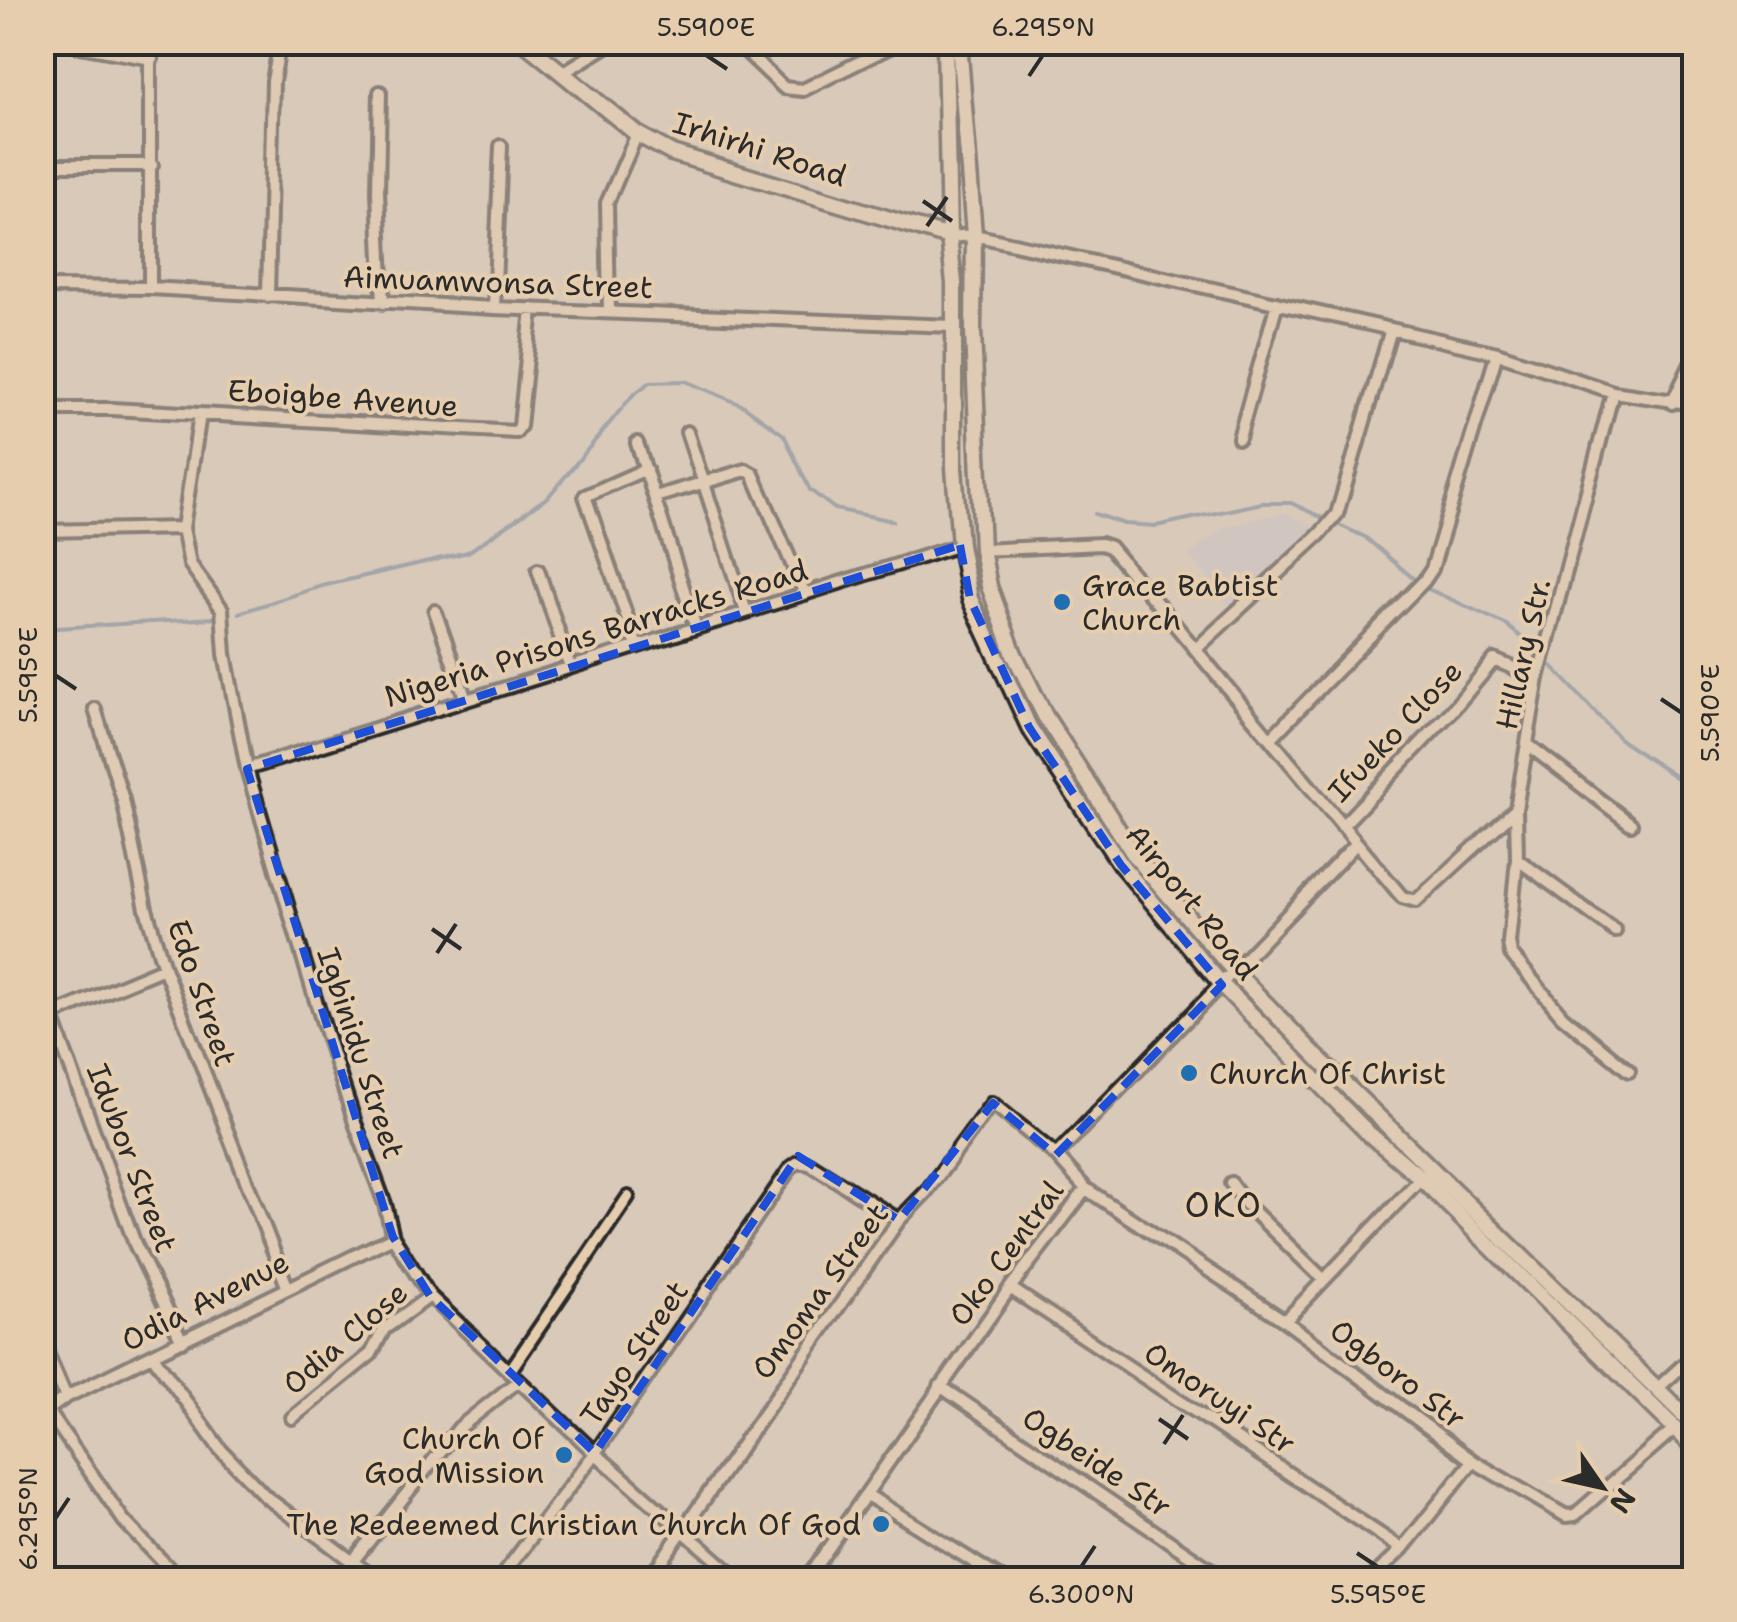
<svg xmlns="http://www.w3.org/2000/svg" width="1737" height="1622" viewBox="0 0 1737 1622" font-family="'Shantell Sans',sans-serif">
	<rect width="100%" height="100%" fill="#d8c9b9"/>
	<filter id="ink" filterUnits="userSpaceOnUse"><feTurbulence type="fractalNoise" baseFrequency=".01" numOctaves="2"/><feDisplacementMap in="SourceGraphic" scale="20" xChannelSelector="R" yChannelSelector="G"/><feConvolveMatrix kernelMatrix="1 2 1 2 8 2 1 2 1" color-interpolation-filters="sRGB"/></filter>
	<g filter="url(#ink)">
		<!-- built -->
		<path fill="#c8c4c6" d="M1284,512L1314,527L1232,610L1189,555L1224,527Z"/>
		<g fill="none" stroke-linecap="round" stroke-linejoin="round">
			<!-- stream -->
			<path stroke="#627a92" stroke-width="4" d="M1095,514L1124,524L1156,526L1262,503H1291L1323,518
				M1339,525L1365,537L1414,579
				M1426,588L1505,624L1531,645
				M239,613L322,586L468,552L548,497L633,395L650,382L686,381L744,406L784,435L810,490L835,509L893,521
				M42,629L214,618
				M1552,666L1622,741L1694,789"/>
			<!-- street casing -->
			<g stroke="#2b2b2b" stroke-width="18">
				<path id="street" d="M57,42L152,59
					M736,42L784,88L803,90L900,42
					M561,74L613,42
					M380,92L378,192L383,303
					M42,165H152
					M949,237L974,235L1497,353L1613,392L1694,404
					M42,287L150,288L494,308L952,326
					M150,288V42
					M268,296L273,81L280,42
					M494,308L501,146
					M609,312L607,203L637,134
					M1672,403L1694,358
					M42,409H112L516,432L520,426L532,309
					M200,414L183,528L190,564L222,609L225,654L247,769L315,998L355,1123L385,1204L393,1237L430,1296L595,1453L739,1580
					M687,432L746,612
					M1239,438L1277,303
					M637,443L696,628
					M655,497L746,470L753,474L805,594
					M42,531L183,528
					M982,550L1101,544L1110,547L1402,897L1416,901L1516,809L1538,678L1613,392
					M538,570L570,667
					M435,611L466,700
					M637,646L585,496L646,469
					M1197,648L1320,534L1337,514L1391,329
					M95,709L123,800L146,909L164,968L287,1286
					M1271,738L1424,581L1432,569L1497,353
					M1527,744L1631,824
					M247,769L960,545
					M1516,809L1517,859L1509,943L1511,954L1562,1016L1629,1071
					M1342,826L1450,713L1494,660L1538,678
					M1517,859L1615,931
					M42,989L135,1244L182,1341
					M42,1019L164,968
					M1056,1155L1356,844
					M1231,1183L1247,1205L1324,1280
					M1010,1288L1402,1549
					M1285,1321L1421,1178
					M42,1341L66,1397
					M153,1356L220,1449L266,1497L377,1580
					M509,1372L628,1197
					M940,1386L1226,1580
					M1657,1389L1694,1355
					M48,1411L124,1521L180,1580
					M42,1414L66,1397L393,1237
					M292,1418L371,1354L384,1329L430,1296
					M867,1495L1003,1580
					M353,1561L459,1428L518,1381
					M499,1580L595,1453L791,1167L798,1162L810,1164L899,1220
					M648,1580L899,1220L926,1192L992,1103L1056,1155L1086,1189L1285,1321L1473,1461L1566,1516L1575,1515L1674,1429
					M806,1580L1010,1288L1086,1189
					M1370,1580L1402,1549L1473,1461"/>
			</g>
			<!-- secondary casing -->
			<g stroke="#2b2b2b" stroke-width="21">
				<path id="secondary" d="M524,42L637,134L672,153L949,237
					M945,42L949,237L954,283V468L960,545L970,599L1029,727L1121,865L1222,985L1368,1133L1421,1178L1694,1447
					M959,42L974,235L973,331L982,550L989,586L1014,654L1045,716L1135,856L1234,971L1320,1060L1694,1425"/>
			</g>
			<!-- street -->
			<use href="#street" stroke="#e6cdae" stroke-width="10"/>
			<!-- secondary -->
			<use href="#secondary" stroke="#e6cdae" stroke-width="14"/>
		</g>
	</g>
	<!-- marked area -->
	<path d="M0 0H1737V1622H0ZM960,545L970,599L1029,727L1121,865L1222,985L1056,1155L993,1103L899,1220L798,1156L595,1453L430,1296L393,1237L247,769Z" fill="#d8c9b9" fill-opacity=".55" fill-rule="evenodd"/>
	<path fill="none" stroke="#1d4ed8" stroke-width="8" stroke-dasharray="20 12" stroke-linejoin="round" d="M960,545L970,599L1029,727L1121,865L1222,985L1056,1155L993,1103L899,1220L798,1156L595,1453L430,1296L393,1237L247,769Z"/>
	<!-- ticks -->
	<path fill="none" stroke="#2b2b2b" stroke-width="4" d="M706,55L727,69M1029,76L1043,55M923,201L952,221M927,226L947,197M55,675L76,689M1661,699L1682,713M432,929L461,949M437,953L456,924M1159,1419L1188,1439M1164,1444L1183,1415M55,1519L69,1498M1357,1553L1378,1567M1081,1567L1095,1546"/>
	<!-- markers -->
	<g fill="#1f6fb2" stroke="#e6cdae" stroke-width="4">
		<circle cx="1062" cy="602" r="10"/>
		<circle cx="1189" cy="1073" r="10"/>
		<circle cx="564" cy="1455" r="10"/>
		<circle cx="881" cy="1524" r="10"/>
	</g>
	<g text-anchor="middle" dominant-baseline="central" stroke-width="8" stroke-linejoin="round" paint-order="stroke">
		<!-- street labels -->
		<g font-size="30" fill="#2b2b2b" stroke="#e6cdae">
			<text transform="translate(760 149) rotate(18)">Irhirhi Road</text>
			<text transform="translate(498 282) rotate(2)">Aimuamwonsa Street</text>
			<text transform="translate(343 398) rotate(4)">Eboigbe Avenue</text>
			<text transform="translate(596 633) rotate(-17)">Nigeria Prisons Barracks Road</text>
			<text transform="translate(1523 654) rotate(-77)">Hillary Str.</text>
			<text transform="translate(1395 731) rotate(-47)">Ifueko Close</text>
			<text transform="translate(1192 902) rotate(51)">Airport Road</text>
			<text transform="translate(202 993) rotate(71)">Edo Street</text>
			<text transform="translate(361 1053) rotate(72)">Igbinidu Street</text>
			<text transform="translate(132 1158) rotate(69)">Idubor Street</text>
			<text transform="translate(1006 1253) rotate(-54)">Oko Central</text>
			<text transform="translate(820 1291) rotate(-54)">Omoma Street</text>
			<text transform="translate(205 1301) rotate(-27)">Odia Avenue</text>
			<text transform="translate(345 1338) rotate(-41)">Odia Close</text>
			<text transform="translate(634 1353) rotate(-56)">Tayo Street</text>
			<text transform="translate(1398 1374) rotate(37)">Ogboro Str</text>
			<text transform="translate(1220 1398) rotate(34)">Omoruyi Str</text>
			<text transform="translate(1097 1462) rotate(34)">Ogbeide Str</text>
		</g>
		<!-- poi labels -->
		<g font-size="30" fill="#2b2b2b" stroke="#e6cdae" text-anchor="start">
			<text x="1082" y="585">Grace Babtist<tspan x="1082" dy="34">Church</tspan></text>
			<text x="1209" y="1073">Church Of Christ</text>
			<text x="544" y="1438" text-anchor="end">Church Of<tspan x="544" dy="34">God Mission</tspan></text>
			<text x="861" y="1524" text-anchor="end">The Redeemed Christian Church Of God</text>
		</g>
		<!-- quarter labels -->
		<g font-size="35" letter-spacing="2.5" fill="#2b2b2b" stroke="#e6cdae">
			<text x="1224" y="1204">OKO</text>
		</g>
	</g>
	<!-- margin -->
	<rect width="1737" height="1622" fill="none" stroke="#e6cdae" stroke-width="110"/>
	<!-- north arrow -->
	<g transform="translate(1602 1487) rotate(124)" stroke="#e6cdae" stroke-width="8" paint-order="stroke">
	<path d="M0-8L18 38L0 25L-18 38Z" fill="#2b2b2b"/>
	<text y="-15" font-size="28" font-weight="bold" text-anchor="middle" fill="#2b2b2b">N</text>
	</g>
	<rect x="55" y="55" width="1627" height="1512" fill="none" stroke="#2b2b2b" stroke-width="4"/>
	<g font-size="25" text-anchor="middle" fill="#2b2b2b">
		<text x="706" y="36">5.590°E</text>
		<text x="1043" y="36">6.295°N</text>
		<text transform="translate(28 675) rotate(-90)" y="9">5.595°E</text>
		<text transform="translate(1710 713) rotate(-90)" y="9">5.590°E</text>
		<text transform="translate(28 1519) rotate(-90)" y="9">6.295°N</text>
		<text x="1081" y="1603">6.300°N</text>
		<text x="1378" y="1603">5.595°E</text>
	</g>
</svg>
